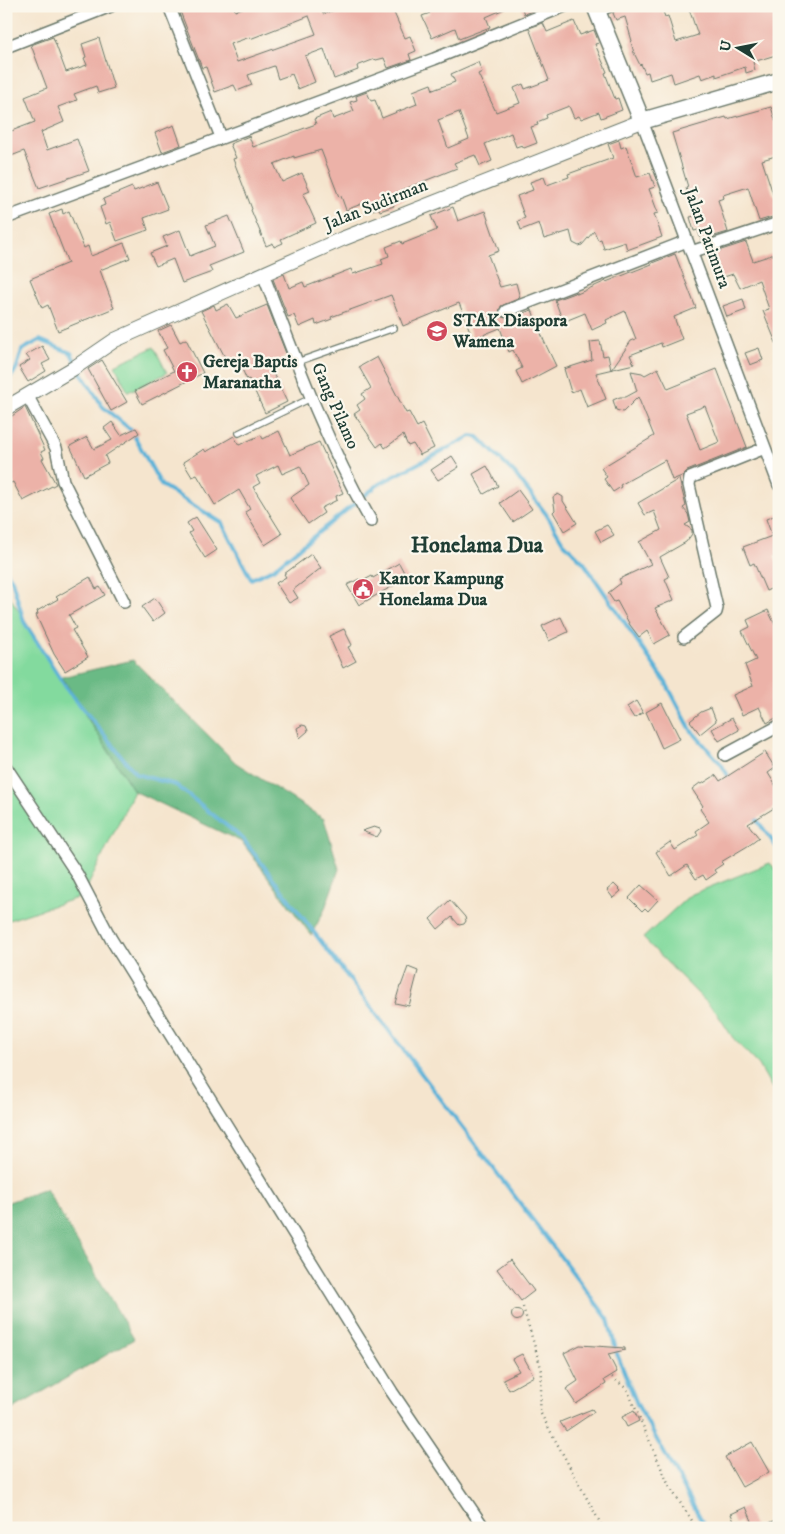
<svg xmlns="http://www.w3.org/2000/svg" width="785" height="1534" viewBox="0 0 785 1534" font-family="'IM FELL DW Pica',serif">
	<rect width="100%" height="100%" fill="#fbf7ec"/>
	<filter id="ink" filterUnits="userSpaceOnUse"><feTurbulence type="fractalNoise" baseFrequency=".02" numOctaves="2"/><feDisplacementMap in="SourceGraphic" scale="10" xChannelSelector="R" yChannelSelector="G"/><feConvolveMatrix kernelMatrix="1 2 1 2 8 2 1 2 1" color-interpolation-filters="sRGB"/></filter>
	<filter id="wash" filterUnits="userSpaceOnUse"><feTurbulence type="fractalNoise" baseFrequency=".0096" numOctaves="4" result="noise"/><feDisplacementMap in="SourceGraphic" scale="20" xChannelSelector="R" yChannelSelector="G"/><feGaussianBlur stdDeviation="1.12" result="paint"/><feColorMatrix in="noise" values="0 0 0 0 0 0 0 0 0 0 0 0 0 0 0 0 0 1.4 0 .05"/><feComposite in="paint" operator="in"/></filter>
	<g filter="url(#wash)">
		<rect width="100%" height="100%" fill="#f5e5ce"/>
		<!-- green -->
		<path fill="#83da9e" stroke="#518c69" d="M154,347L167,373L128,392L115,365Z
			M6,591L134,791L83,896L6,921Z
			M770,863L779,874V1093L772,1088L759,1065L733,1038L716,1012L643,938L690,895Z"/>
		<!-- forest -->
		<path fill="#6aba85" stroke="#447c5c" d="M133,660L236,763L324,819L339,869L324,911L311,935L242,842L134,791L62,677Z
			M46,1189L134,1339L6,1413V1203Z"/>
		<g fill="none" stroke-linecap="round" stroke-linejoin="round">
			<!-- stream -->
			<path stroke="#5cb2d8" stroke-width="4" d="M6,381C16,375 19,361 22,350L40,340L71,353L81,373L103,407L131,430L161,485L222,523L251,579L273,569L379,484L471,436L478,437L515,474L546,514L563,542L584,563L666,683L691,730L721,764L730,779
				M6,571L12,580L24,622L67,689L136,774L176,785L243,839L608,1319L617,1354L637,1404L706,1528
				M754,816L779,850"/>
		</g>
		<g id="blocks">
			<!-- building -->
			<path fill="#ecb2a8" fill-rule="evenodd" d="M178,6H234L235,11L247,6H333L322,11L323,14L341,8L342,10L354,6H391L405,38L410,36L416,51L409,54L411,60L388,68L384,58L376,60L375,59L357,66L358,70L334,79L324,49L305,56L315,82L298,89L292,74L278,79L274,66L248,75L252,85L237,91L234,85L215,92L206,67L202,68ZM309,16L316,34L237,62L230,44L250,37V39Z
				M427,6H511L486,17L490,27L459,39L455,28L432,38L422,16L430,13Z
				M521,6H537L538,9L524,14Z
				M622,6H661L665,17L668,16L676,42L698,35L688,6H779V54L753,62L755,70L746,73L745,67L716,77V74L702,79L700,74L674,83L671,73L650,80L648,72L645,73L641,64L640,65L634,53L631,42L632,41L625,17L616,20L613,13L617,8Z
				M574,21L580,35L594,30L599,43L595,44L607,72L605,73L615,99L618,98L622,110L601,118L599,112L581,119L579,116L574,118L569,106L546,115L547,118L537,122L538,125L531,127L537,143L524,148L522,145L516,147L511,133L485,144L492,161L480,166L475,155L454,163L457,168L402,190L405,199L393,203L394,206L380,211L379,208L372,210L369,201L346,210L341,196L339,197L321,150L294,158V156L274,164L282,182L302,173L310,191L303,194L316,223L281,239L283,243L274,247L273,243L266,246L251,210L252,209L233,159L236,158L230,144L249,136L253,147L316,124L314,119L331,112L333,119L354,111L350,102L357,100L356,96L367,92L371,101L375,100L382,118L417,104L413,91L431,84L433,90L455,82L451,74L478,62L482,72L478,74L496,112L520,103L514,88L523,84L525,89L549,80L529,28L543,23L547,32ZM459,112L469,139L448,148L438,120Z
				M53,37L66,72L87,65L84,58L86,57L82,44L99,38L114,88L98,93L96,86L74,94L77,100L58,107L64,122L41,132L47,150L77,139L89,171L39,188L24,151L6,158V133L35,122L25,97L47,88L31,45Z
				M771,107L776,122L779,121V155L762,160L774,197L779,195V215L759,221L748,187L723,195L724,198L718,200L728,232L701,240L698,230L694,231L690,217L695,216L686,188L688,187L672,133L726,117L727,119Z
				M174,125L181,145L162,152L155,133Z
				M619,140L621,148L626,146L637,177L650,173L655,187L649,189L658,213L654,214L662,237L627,250L625,242L604,249L601,239L598,240L594,231L582,245L579,246L573,243L570,231L544,239L539,223L521,230L518,221L525,218L517,196L533,190L530,182L544,177L547,185L569,177L568,174L613,158L608,144Z
				M157,182L168,209L144,218L148,230L117,241L110,222L106,224L100,207L105,205L103,199L132,187L134,191Z
				M453,207L458,221L485,211L499,251L488,255L500,287L516,283L520,298L501,306L499,314L502,317L508,318L532,310L544,341L556,366L522,384L516,371L522,368L513,350L509,352L500,328L473,339L459,303L403,326L391,295L331,317L332,319L316,325L315,320L299,327L294,315L288,317L273,279L284,274L289,288L303,282L305,287L351,269L353,274L383,264L381,259L389,256L386,247L401,241L402,244L437,230L431,216Z
				M62,209L63,214L69,211L84,248L88,246L91,256L124,243L130,258L100,270L114,308L58,331L48,305L42,308L30,279L68,263L49,214Z
				M229,216L244,252L209,266L212,272L182,283L173,259L156,266L150,253L167,246L163,237L180,230L190,256L215,246L206,225Z
				M746,242L753,261L775,254L779,265V350L763,311L769,309L759,280L740,288L733,274L721,278L712,253Z
				M675,254L696,308L674,317L682,339L662,347L661,343L630,355L634,364L596,373L606,399L587,407L580,389L571,392L564,369L592,360L590,342L600,341L603,356L608,355L611,370L631,341L636,339L625,311L606,320L607,323L592,330L585,313L563,322L555,300L577,292V294L606,281V282L652,264V263Z
				M743,299L746,310L727,317L723,306Z
				M228,304L236,318L267,305L287,356L274,362L276,366L271,369L287,402L265,413L249,379L247,380L237,358L228,363L201,311L214,305L216,310Z
				M171,325L180,342L186,339L203,373L142,404L135,391L174,371L163,350L167,348L158,331Z
				M42,346L50,360L42,364L46,371L28,382L19,367L30,360L26,355Z
				M759,348L763,360L750,365L745,353Z
				M377,357L406,413L409,412L417,427L422,424L434,448L420,455L413,444L408,446L403,435L385,448L382,443L377,447L354,414L360,410L357,405L365,399L362,394L371,388L359,367Z
				M102,360L127,402L111,411L88,369Z
				M658,368L668,389L717,369L747,447L687,471L682,476L672,480L665,460L620,485L621,487L613,492L604,479L607,477L601,468L654,436L638,397L623,412L616,410L613,400L620,397H626L637,391L631,371L642,373L645,375ZM705,406L719,442L700,450L686,413Z
				M25,407L45,450L41,452L44,458L42,459L56,484L23,501L13,482L6,485V420Z
				M112,422L121,435L136,428L139,433L105,456L108,463L84,476L70,446L87,437L94,449L112,440L104,428Z
				M279,431L290,455L319,442L343,493L336,496L337,500L321,508L324,513L308,524L290,498L309,485L300,466L282,474L278,465L256,476L260,483L253,487L282,534L265,545L245,512L250,509L239,490L215,505L197,475L192,477L183,462L204,449L206,452L234,436L239,445L261,435L263,439Z
				M452,456L459,467L438,480L431,470Z
				M487,466L498,486L484,494L473,474Z
				M679,479L686,506L683,508L688,514L690,522L685,525L692,530V534L686,542L660,557L669,577L665,579L674,600L655,608L670,635L654,644L647,631L639,637L630,625L617,601L614,602L608,593L621,583L619,579L651,564L639,542L661,530L654,511L645,515L638,503Z
				M518,490L532,509L513,522L500,503Z
				M558,494L563,497V501L577,523L564,531L553,512L555,510L553,497Z
				M779,514V554L774,556L779,566V585L766,591L754,563L750,565L743,547L772,536L766,519Z
				M196,517L217,550L205,558L189,533L192,531L187,523Z
				M607,525L614,535L601,542L595,531Z
				M311,554L321,568L293,590L298,598L289,603L276,583L286,577L284,574Z
				M399,563L407,578L359,605L347,585L359,579L361,582L372,576L373,578Z
				M90,577L96,589L100,587L105,595L69,615L76,628L72,630L88,657L65,671L54,654L36,615L38,614L37,611L58,599L56,597Z
				M155,598L165,613L153,622L142,607Z
				M768,610L779,633V716L767,723L759,707L742,715L733,695L753,686L745,665L756,660L742,631L750,627L747,620Z
				M561,617L568,632L549,641L542,626Z
				M344,629L352,645L348,647L356,661L343,668L329,636Z
				M636,701L643,713L634,718L627,707Z
				M662,703L680,739L662,748L646,712Z
				M711,708L716,721L700,734L690,721L701,712Z
				M732,718L739,730L719,741L712,729Z
				M302,725L306,726L308,731L300,738L297,728Z
				M765,752L775,768L768,773L779,791V805L748,824L759,838L751,844L721,862L723,864L714,870L716,873L706,880L703,875L696,879L687,865L671,876L656,852L670,842L675,850L698,835L696,831L709,822L700,809L703,806L692,789L700,783L702,784L716,775L720,781Z
				M374,827L380,829L381,831L377,837L362,831Z
				M614,884L621,891L613,898L607,890Z
				M641,885L658,900L648,911L645,908L642,911L629,898Z
				M450,900L465,917L466,921L464,924L459,925L452,917L438,929L430,919Z
				M408,967L418,971L409,1006L395,1003L400,986H401Z
				M510,1259L534,1291L521,1301L497,1269Z
				M511.5 1315a5.5 5.5 0 1 1 11 0a5.5 5.5 0 1 1-11 0Z
				M580,1345L625,1348V1350L608,1354L617,1372L604,1380L606,1384L576,1404L566,1389L578,1381L564,1353Z
				M522,1354L534,1376L509,1390L503,1379L519,1371L512,1359Z
				M592,1409L594,1412L566,1431L560,1422Z
				M634,1411L639,1421L627,1427L622,1417Z
				M752,1442L769,1472L742,1487L725,1457Z
				M746,1507L755,1528H743L740,1521L735,1524L731,1514Z"/>
		</g>
	</g>
	<g filter="url(#ink)">
		<use href="#blocks" fill-opacity="0" stroke="#6a786a" stroke-width="1"/>
		<g fill="none" stroke-linecap="round" stroke-linejoin="round">
			<!-- service casing -->
			<g stroke="#6a786a" stroke-width="8">
				<path id="service" d="M297,362L394,328
					M239,433L311,398"/>
			</g>
			<!-- minor casing -->
			<g stroke="#6a786a" stroke-width="14">
				<path id="minor" d="M169,6L221,137
					M597,11L610,6
					M6,47L111,6
					M642,121L779,485
					M6,218L434,59L565,6
					M691,252L779,223
					M263,274C295,358 326,443 371,521
					M506,311L687,241
					M27,395L56,448L63,481L124,602
					M684,637L716,612L717,608L689,485L690,478L765,448
					M725,755L779,726
					M6,767L77,874L111,939L392,1392L484,1528
					M774,1528L779,1526"/>
			</g>
			<!-- tertiary casing -->
			<g stroke="#6a786a" stroke-width="16">
				<path id="tertiary" d="M6,408L74,368L115,340L342,239L642,121"/>
			</g>
			<!-- secondary casing -->
			<g stroke="#6a786a" stroke-width="19">
				<path id="secondary" d="M595,6L642,121L779,81"/>
			</g>
			<!-- path -->
			<path stroke="#6a786a" stroke-width="2.5" stroke-dasharray="1 4" stroke-linecap="butt" d="M523,1307L542,1371L540,1412L603,1528
				M612,1377L627,1389L669,1486L697,1528"/>
			<!-- service -->
			<use href="#service" stroke="#fff" stroke-width="5.5"/>
			<!-- minor -->
			<use href="#minor" stroke="#fff" stroke-width="11"/>
			<!-- tertiary -->
			<use href="#tertiary" stroke="#fff" stroke-width="14"/>
			<!-- secondary -->
			<use href="#secondary" stroke="#fff" stroke-width="16"/>
		</g>
	</g>
	<!-- icons -->
	<defs>
		<g id="university-disc" transform="scale(1.125)"><circle r="9.5" fill="#d1495b" stroke="#fbf7ec"/><path d="M0-5L7-2L0 1L-7-2ZM-4 1L0 2.5L4 1V4Q0 6-4 4Z" fill="#fff"/></g>
		<g id="church-disc" transform="scale(1.125)"><circle r="9.5" fill="#d1495b" stroke="#fbf7ec"/><path d="M-1.2-6h2.4v3.5h3.3v2.4h-3.3V6h-2.4V-.1h-3.3v-2.4h3.3Z" fill="#fff"/></g>
		<g id="civic-disc" transform="scale(1.125)"><circle r="9.5" fill="#d1495b" stroke="#fbf7ec"/><path d="M-.6-6.5H3V-4.5H.6V-3L4-1V1h2V6H-6V1h2V-1L-.6-3ZM-1.2 2.5V6h2.4V2.5Z" fill="#fff"/></g>
	</defs>
	<g fill-rule="evenodd">
		<use href="#university-disc" x="437" y="331"/>
		<use href="#church-disc" x="187" y="372"/>
		<use href="#civic-disc" x="363" y="589"/>
	</g>
	<g text-anchor="middle" dominant-baseline="central" stroke-width="4.5" stroke-linejoin="round" paint-order="stroke">
		<!-- street labels -->
		<g font-size="18" fill="#1f3d34" stroke="#fbf7ec">
			<text transform="translate(376 205) rotate(-22)">Jalan Sudirman</text>
			<text transform="translate(707 238) rotate(70)">Jalan Patimura</text>
			<text transform="translate(335 406) rotate(66)">Gang Pilamo</text>
		</g>
		<!-- poi labels -->
		<g font-size="18" font-weight="bold" fill="#1f3d34" stroke="#fbf7ec" text-anchor="start">
			<text x="453" y="321">STAK Diaspora<tspan x="453" dy="21">Wamena</tspan></text>
			<text x="203" y="362">Gereja Baptis<tspan x="203" dy="21">Maranatha</tspan></text>
			<text x="379" y="579">Kantor Kampung<tspan x="379" dy="21">Honelama Dua</tspan></text>
		</g>
		<!-- district labels -->
		<g font-size="22" font-weight="bold" fill="#1f3d34" stroke="#fbf7ec">
			<text x="477" y="545">Honelama Dua</text>
		</g>
	</g>
	<!-- margin -->
	<rect width="785" height="1534" fill="none" stroke="#fbf7ec" stroke-width="25"/>
	<!-- north arrow -->
	<g transform="translate(738 48) rotate(280)" stroke="#fbf7ec" stroke-width="4" paint-order="stroke">
	<path d="M0-4L9 19L0 12L-9 19Z" fill="#1f3d34"/>
	<text y="-8" font-size="14" font-weight="bold" text-anchor="middle" fill="#1f3d34">U</text>
	</g>
</svg>
